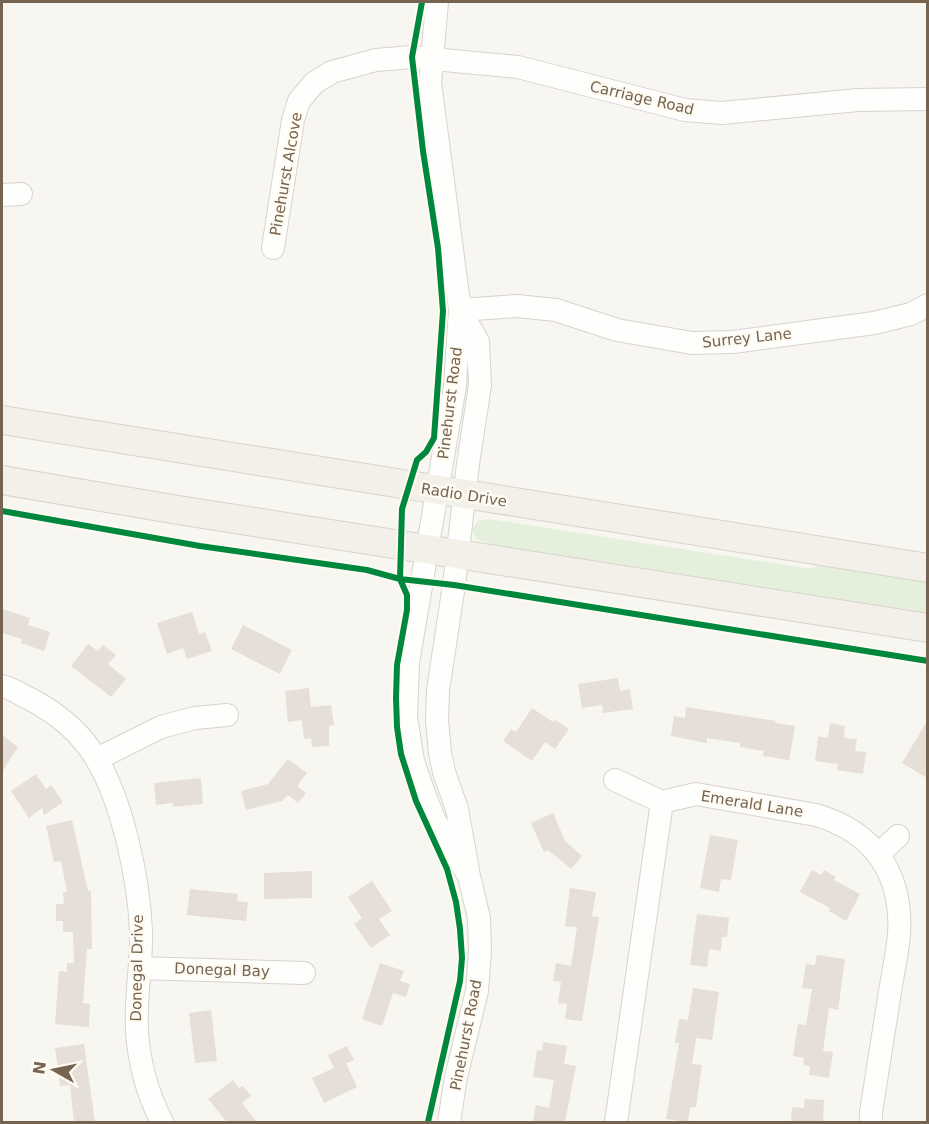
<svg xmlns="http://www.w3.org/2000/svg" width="929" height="1124" viewBox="0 0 929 1124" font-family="'DejaVu Sans',sans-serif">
	<rect width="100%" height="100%" fill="#f8f6f0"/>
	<!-- green -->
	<path fill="#e4efdc" d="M489,519L810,569L819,565L927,582V617L505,550L476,539L472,530L478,521Z"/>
	<!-- building -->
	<path fill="#e5dfd7" d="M2,609L30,618L28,625L50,632L44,651L21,643L22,639L2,633Z
		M192,612L199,634L205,632L212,651L187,659L183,648L167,654L157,623Z
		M243,625L292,650L280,674L231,649Z
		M88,644L98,651L103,645L116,655L108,664L126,679L111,697L71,666Z
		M618,678L620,691L630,689L633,709L603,713L602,705L582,708L578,684Z
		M309,688L311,707L331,705L334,725L329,726V746L312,747L311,738L304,739L302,720L288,722L285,691Z
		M686,707L776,721L775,723L795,726L789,760L763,756L764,751L740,747V743L707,738V743L671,736L674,716L685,718Z
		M532,708L553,722L554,719L569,729L555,749L545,742L532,761L503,741L511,729L516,732Z
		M927,721V778L902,763Z
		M830,723L845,726L844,738L857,739L855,751L866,752L863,774L837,770L838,764L815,761L818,736L828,738Z
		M2,735L18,747L2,772Z
		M288,759L307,773L297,786L306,793L298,803L288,795L282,801L246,810L241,791L268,784Z
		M36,774L46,789L51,785L63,802L44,815L42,808L29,818L11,791Z
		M201,778L203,804L173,807V803L156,805L154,783Z
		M553,813L565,841L582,856L571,869L548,850L544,852L531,823Z
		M72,820L88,891H91L92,949H87L83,1003L90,1004L89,1027L55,1024L59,971L67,972V963H74L73,932H63V921H56V904H64L63,892H67L61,861L54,862L46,826Z
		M710,835L738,840L731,880L721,879L719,892L700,888Z
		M812,870L821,875L824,870L836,877L834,880L860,894L846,921L829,911L830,908L800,892Z
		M312,871V898L264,899V873Z
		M372,881L392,911L379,919L390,935L371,948L354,924L362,918L348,897Z
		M570,888L596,892L592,916L599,917L582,1021L565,1019L567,1004L558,1003L561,982L553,981L556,963L571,966L577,927L565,926Z
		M190,889L238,894L237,901L248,902L246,921L187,915Z
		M697,914L729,918L727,937H722L721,951L709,949L707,967L690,965Z
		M817,955L845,959L838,1010L829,1008L823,1051L833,1052L829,1078L809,1075L810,1066L803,1065L804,1058L793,1056L798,1024L806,1025L812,989L802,988L806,964L815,965Z
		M380,963L404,971L400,981L410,984L406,997L393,993L382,1026L362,1019Z
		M693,988L719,992L712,1040L696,1038L692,1064L702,1065L696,1107H690L688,1122L666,1119L679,1043H675L679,1019L688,1020Z
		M211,1010L217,1061L195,1063L189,1013Z
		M543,1042L567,1046L564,1064L576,1066L565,1122H533L536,1105L549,1108L554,1080L533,1077L537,1050L542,1051Z
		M84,1044L95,1122H74L70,1085L60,1086L55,1048Z
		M347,1046L354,1060L346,1063L357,1087L324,1103L312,1078L334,1068L328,1055Z
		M233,1080L239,1088L243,1086L251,1096L242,1103L257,1122H227L208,1099Z
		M805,1099L824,1100L823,1122H791L792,1107L804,1108Z"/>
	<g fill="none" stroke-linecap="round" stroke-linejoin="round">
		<!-- minor casing -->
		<g stroke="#d7d3ce" stroke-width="24">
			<path id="minor" d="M437,2L430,83L460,310L455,386L408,663L406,717L413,761L426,799L435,821L469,876
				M2,195L21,194
				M273,248L293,120L299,101L314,83L332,72L376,60L412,57L518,67L685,110L722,113L858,100L928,99
				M460,310L517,306L556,310L617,330L692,343L733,342L874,323L911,314L928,305
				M2,686C12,688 21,695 30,699C57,713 82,734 97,760C123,803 139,881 141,931C142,964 135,998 137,1031C139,1062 148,1095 162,1122
				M97,759L161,727L195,718L227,715
				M615,780L662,802
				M662,802L696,794L816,815C874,832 903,874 899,935C897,956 892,977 889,998C883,1036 877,1074 871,1112V1122
				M879,854L898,836
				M140,968L304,973
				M449,1122L456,1077L477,991L480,951L479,918L469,876L457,809L444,772L440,753L437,721L438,690L454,585L468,464L480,385L478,342L460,310
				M616,1122L662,802"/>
		</g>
		<!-- major casing -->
		<g stroke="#d9d3cc" stroke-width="30">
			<path id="major" d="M2,420L928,568
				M2,480L178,510L928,628"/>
		</g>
		<!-- minor -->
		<use href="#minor" stroke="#fefefd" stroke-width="22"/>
		<!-- major -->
		<use href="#major" stroke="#f2f0e8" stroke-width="28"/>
		<!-- cycleway casing -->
		<g stroke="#fefbf3" stroke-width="10">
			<path id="cycleway" d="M422,2L412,57L423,151L438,248L443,311L434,438L426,452L417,460L402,509L400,579L407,595V610L397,665L396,698L397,727L401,754L416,801L447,869L456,902L460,929L462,958L460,981L428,1122
				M2,511L200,546L367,570L400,579L454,585L928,661"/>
		</g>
		<!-- cycleway -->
		<use href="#cycleway" stroke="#00873e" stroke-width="6"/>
	</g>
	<g text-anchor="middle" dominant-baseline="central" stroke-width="5" stroke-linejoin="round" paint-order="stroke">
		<!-- street labels -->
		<g font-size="15" fill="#766350" stroke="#fefbf3">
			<text transform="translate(642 98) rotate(13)">Carriage Road</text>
			<text transform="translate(286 174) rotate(-80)">Pinehurst Alcove</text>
			<text transform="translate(747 338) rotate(-6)">Surrey Lane</text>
			<text transform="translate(450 403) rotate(-83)">Pinehurst Road</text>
			<text transform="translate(464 495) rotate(9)">Radio Drive</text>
			<text transform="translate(752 804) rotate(9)">Emerald Lane</text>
			<text transform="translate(137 968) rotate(-89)">Donegal Drive</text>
			<text transform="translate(222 970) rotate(2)">Donegal Bay</text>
			<text transform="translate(466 1035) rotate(-79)">Pinehurst Road</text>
		</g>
	</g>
	<!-- border -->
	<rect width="929" height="1124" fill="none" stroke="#766350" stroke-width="6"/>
	<!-- north arrow -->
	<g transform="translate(54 1070) rotate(279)" stroke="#fefbf3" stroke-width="4.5" paint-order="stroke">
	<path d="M0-4.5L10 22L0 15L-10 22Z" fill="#766350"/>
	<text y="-9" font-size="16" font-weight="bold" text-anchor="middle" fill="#766350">N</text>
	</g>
</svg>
